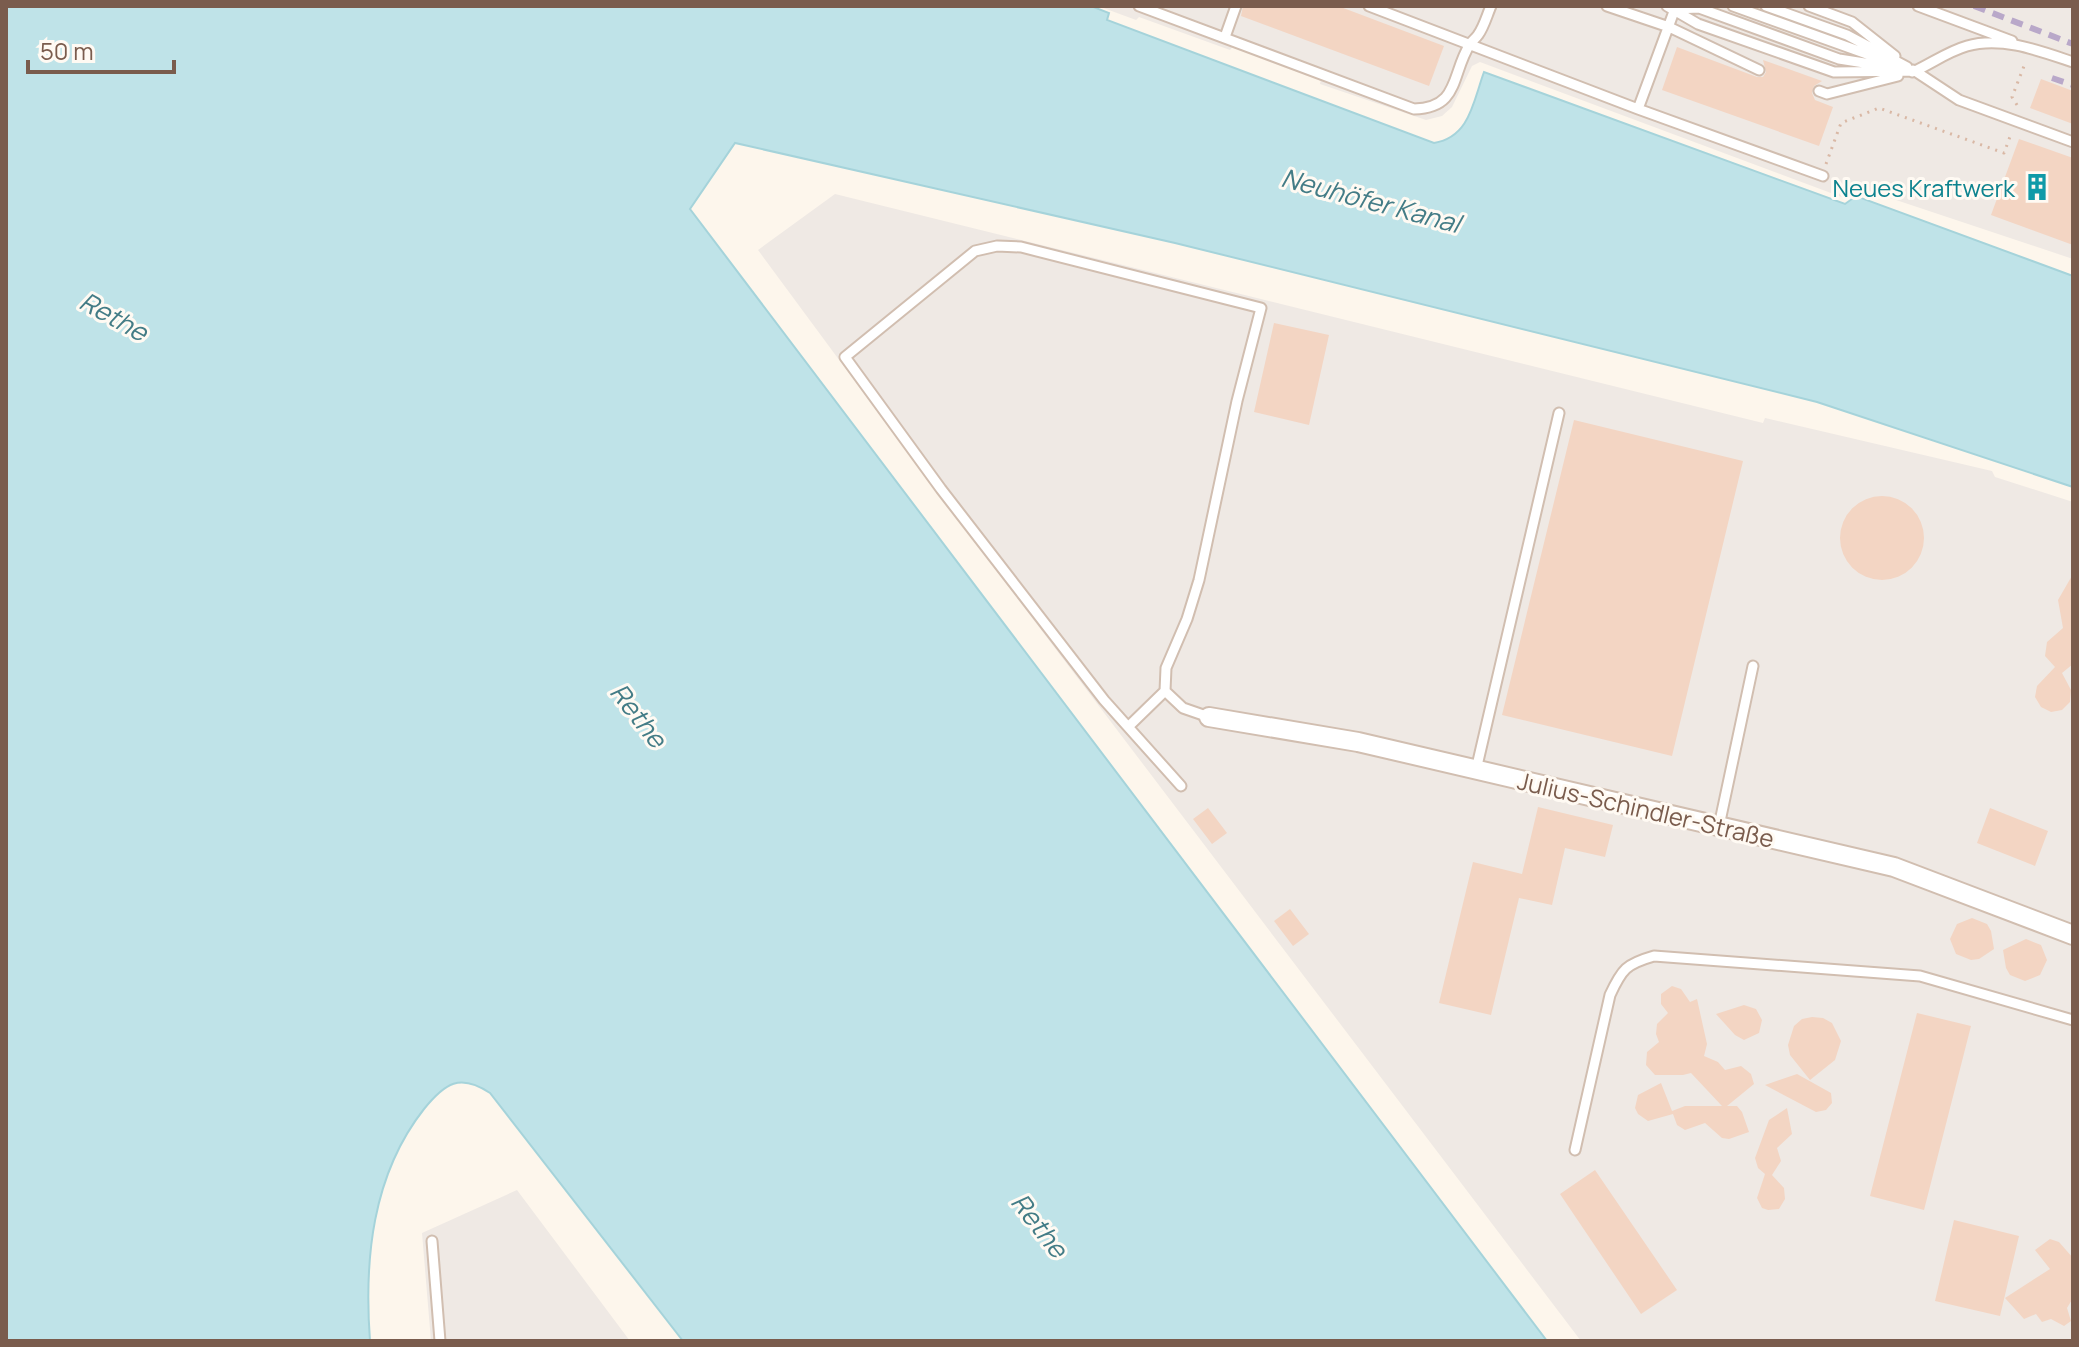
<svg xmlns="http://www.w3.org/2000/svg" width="2079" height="1347" viewBox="0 0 2079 1347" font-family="Manrope,sans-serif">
	<rect width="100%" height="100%" fill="#fdf6ec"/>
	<!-- industrial -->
	<path fill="#efe9e4" d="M1098,6H2073V259L1860,188L1847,199L1480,62L1472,66L1452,107L1442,116L1426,120L1320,84L1321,79L1233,46L1230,50L1139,17L1136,20Z
		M835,194L1763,423L1765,418L1992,471L1995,477L2073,502V1341H1581L944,502L758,250Z
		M517,1190L630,1341H431L422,1233Z"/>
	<!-- water -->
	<path fill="#bfe3e8" stroke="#a5d3da" stroke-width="2" d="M6,6H1091L1109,13L1107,20L1434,143C1470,137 1473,102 1484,72L1845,204L1856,196L2073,276V487L1817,402L1175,243L735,143L690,209L1547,1341H683L490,1093C460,1073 445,1083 424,1109C372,1175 364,1260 370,1341H6Z"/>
	<!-- building -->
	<path fill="#f3d5c3" d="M1243,6H1338L1444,46L1429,86L1241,16Z
		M1677,47L1757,77H1763L1766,72L1763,60L1822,81L1814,86L1812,93L1815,100L1833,107L1819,146L1662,90Z
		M2041,79L2073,91V124L2030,108Z
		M2019,139L2073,158V245L1991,215Z
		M1274,323L1329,335L1309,425L1254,412Z
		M1574,420L1743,461L1672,756L1502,715Z
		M1840 538a42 42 0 1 1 84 0a42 42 0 1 1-84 0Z
		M2073,574V664L2062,673L2071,690L2070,702L2062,710L2051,712L2041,707L2035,697L2037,686L2055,667L2045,656L2047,642L2063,628L2058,600Z
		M1538,807L1613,825L1605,857L1565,848L1552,905L1519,898L1491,1015L1439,1003L1473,862L1522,874Z
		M1208,808L1227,833L1212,844L1193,819Z
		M1990,808L2048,831L2035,866L1977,843Z
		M1290,909L1309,934L1293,946L1274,921Z
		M1972,918L1987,924L1991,931L1994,949L1979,959L1971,960L1956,954L1950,939L1957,924Z
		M2026,939L2041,945L2047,960L2040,975L2025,981L2010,975L2006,968L2003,950Z
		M1672,986L1681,989L1690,1002L1697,999L1707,1044L1704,1056L1718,1062L1725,1070L1741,1066L1751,1074L1754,1084L1727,1106H1737L1742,1112L1749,1132L1729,1139L1722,1138L1705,1123L1685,1130L1677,1125L1673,1114L1648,1121L1638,1114L1635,1108L1638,1095L1661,1083L1672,1111L1685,1106H1722L1691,1073L1683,1075H1655L1646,1065L1647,1052L1659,1042L1656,1034L1657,1024L1668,1013L1661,1004V994Z
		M1744,1005L1756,1009L1762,1020L1759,1033L1744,1040L1735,1035L1716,1014Z
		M1917,1013L1971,1026L1924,1210L1870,1196Z
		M1812,1017L1823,1018L1832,1023L1841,1041L1835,1060L1810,1080L1790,1055L1788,1045L1794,1026L1802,1019Z
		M1797,1074L1831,1093L1832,1103L1826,1110L1816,1112L1765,1085Z
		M1787,1108L1792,1134L1777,1148L1781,1161L1772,1175L1784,1188L1785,1199L1779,1209L1768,1210L1762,1208L1757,1198L1765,1174L1758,1168L1755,1158L1769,1120Z
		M1595,1170L1677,1290L1641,1314L1560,1194Z
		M1954,1220L2019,1236L2000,1316L1935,1301Z
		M2050,1239L2059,1242L2073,1258V1298L2067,1308L2071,1321L2064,1326L2051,1319L2042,1322L2036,1314L2024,1319L2005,1298L2050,1269L2035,1250Z"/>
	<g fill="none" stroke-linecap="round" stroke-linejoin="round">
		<!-- lane casing -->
		<g stroke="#d1beb0" stroke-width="13">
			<path id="lane" d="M1139,6L1414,109C1460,108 1451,74 1470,44C1472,41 1476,38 1478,35C1484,27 1487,15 1491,6
				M1369,6L1638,109L1823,176
				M1607,6L1669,27L1759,70
				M1667,6L1698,24L1834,72L1915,71L1839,59L1699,8L1675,9
				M1733,6L1892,63
				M1766,6L1847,35L1907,67
				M1809,6L1852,22L1895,56
				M1918,6L2012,41
				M1225,37L1236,6
				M1913,70L1915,71C1932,63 1949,51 1967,46C2002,36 2040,51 2073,62
				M1912,72L1915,71L1959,100L2073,142
				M1819,91L1827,94L1898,76
				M1638,109L1676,6
				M1129,726L1165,691
				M1476,770L1559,413
				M1181,786L1104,700L941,489L845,357L975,251L997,246L1021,247L1261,308L1237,401L1199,580L1187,619L1166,668L1165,691L1183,708L1209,717
				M1719,826L1753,666
				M1575,1150L1610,995C1622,969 1626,964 1654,956L1920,976L2073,1020
				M432,1241L440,1341"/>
		</g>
		<!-- street casing -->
		<g stroke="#d1beb0" stroke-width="22">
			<path id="street" d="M1209,717L1358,742L1894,867L2073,935"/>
		</g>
		<!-- path -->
		<path stroke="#d9b8a5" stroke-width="3" stroke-dasharray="2 6" stroke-linecap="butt" d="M2017,105L2012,97L2026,61
			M1826,164L1841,123L1879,108L2004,153L2011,134"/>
		<!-- lane -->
		<use href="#lane" stroke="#fff" stroke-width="9"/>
		<!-- street -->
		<use href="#street" stroke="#fff" stroke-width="18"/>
		<!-- rail -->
		<path stroke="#b9a8c9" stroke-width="6" stroke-dasharray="12 8" stroke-linecap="butt" d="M1974,6L2073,44
			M2052,78L2073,85"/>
	</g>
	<!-- icons -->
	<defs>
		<g id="building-bare" transform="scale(2.16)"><path d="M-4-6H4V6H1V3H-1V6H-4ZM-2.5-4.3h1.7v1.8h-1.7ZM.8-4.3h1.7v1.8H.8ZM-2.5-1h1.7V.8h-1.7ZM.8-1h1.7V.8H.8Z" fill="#0f9aa8" stroke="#fffaf3" stroke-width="2.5" paint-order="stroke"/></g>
	</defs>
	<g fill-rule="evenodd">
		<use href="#building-bare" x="2037" y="187"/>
	</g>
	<g text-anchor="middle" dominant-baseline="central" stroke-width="6" stroke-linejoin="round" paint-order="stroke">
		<!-- culture labels -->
		<g font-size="24" fill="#0d838f" stroke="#fffaf3" text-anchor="end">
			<text x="2015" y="187">Neues Kraftwerk</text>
		</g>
		<!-- street labels -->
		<g font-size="24" fill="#7a5c4d" stroke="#fffaf3">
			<text transform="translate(1646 809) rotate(13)">Julius-Schindler-Straße</text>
		</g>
		<!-- water labels -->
		<g font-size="26" font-style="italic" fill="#437c86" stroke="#fffaf3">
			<text transform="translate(1371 200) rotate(15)">Neuhöfer Kanal</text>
			<text transform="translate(114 316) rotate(29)">Rethe</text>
			<text transform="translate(639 715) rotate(52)">Rethe</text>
			<text transform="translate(1040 1225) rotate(52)">Rethe</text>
		</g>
	</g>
	<!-- border -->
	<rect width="2079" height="1347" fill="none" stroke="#7a5c4d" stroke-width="16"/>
	<!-- scale -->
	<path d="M28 60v12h146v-12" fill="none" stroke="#7a5c4d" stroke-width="4"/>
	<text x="40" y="60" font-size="24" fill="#7a5c4d" stroke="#fffaf3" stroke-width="6" paint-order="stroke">50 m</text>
</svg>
